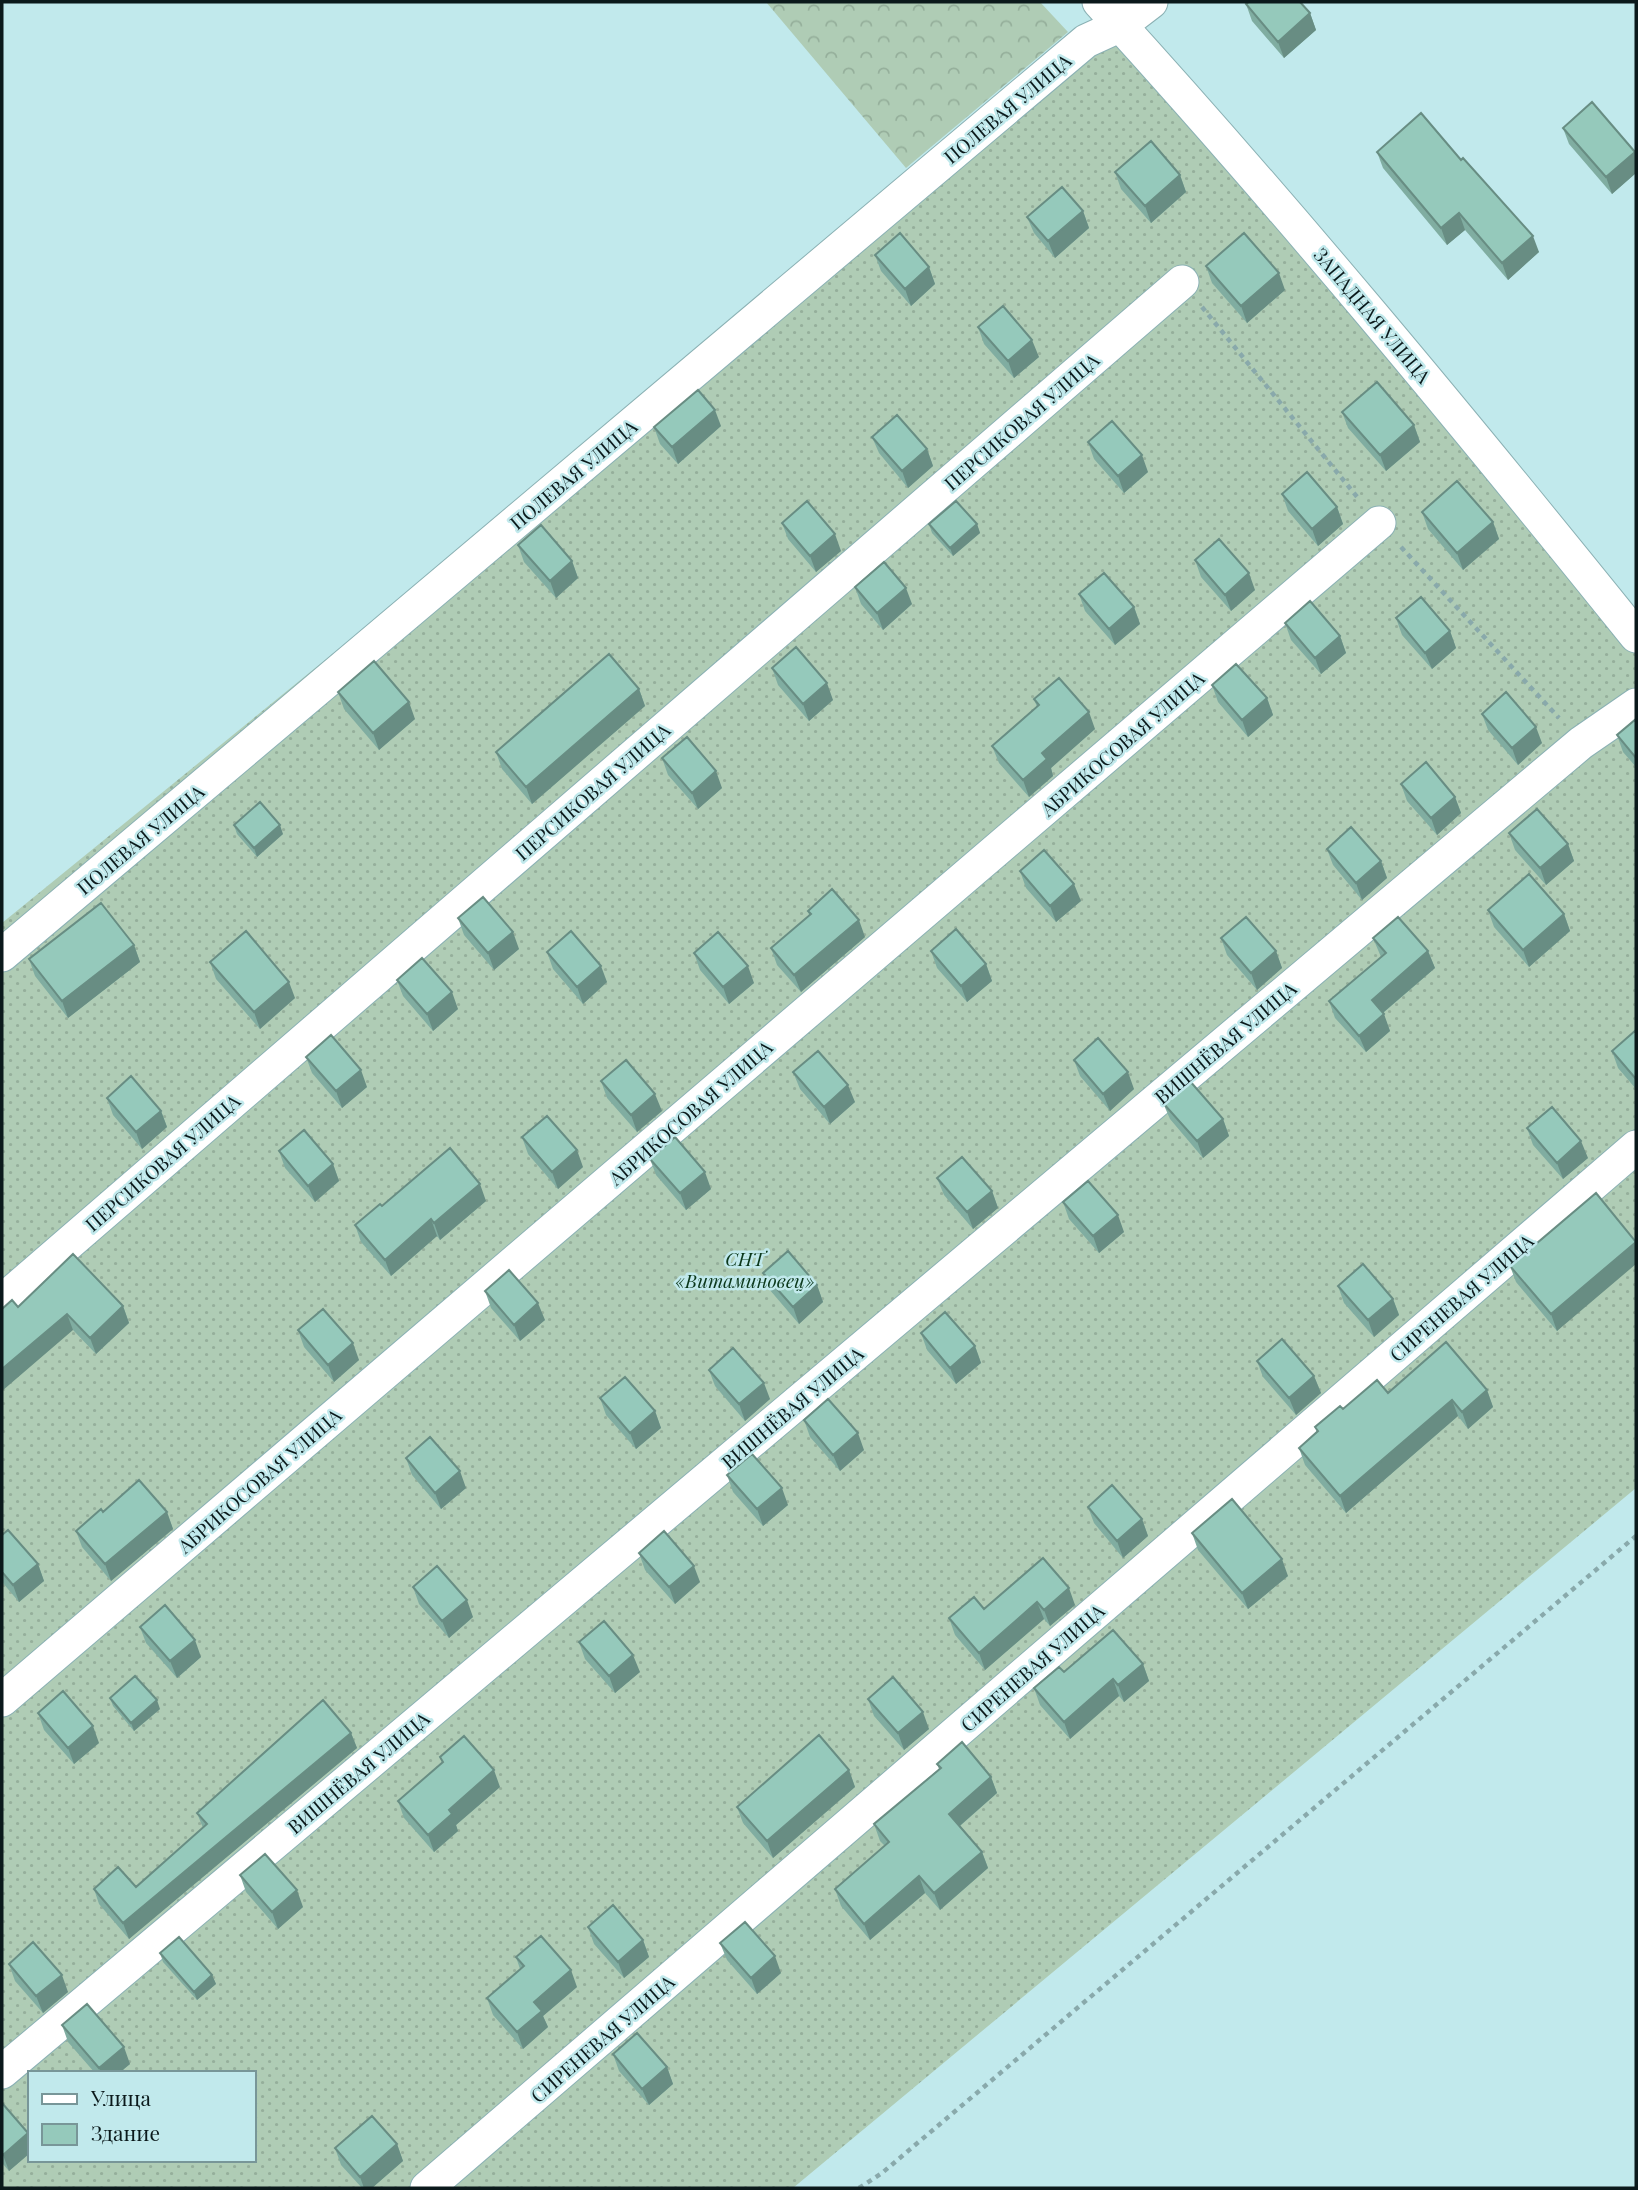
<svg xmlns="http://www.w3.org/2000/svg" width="1638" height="2190" viewBox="0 0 1638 2190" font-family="'Playfair Display',serif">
	<defs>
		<pattern id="forest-crowns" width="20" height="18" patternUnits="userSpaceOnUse" patternTransform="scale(1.75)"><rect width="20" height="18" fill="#afccb5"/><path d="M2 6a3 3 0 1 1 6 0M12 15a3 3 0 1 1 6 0" fill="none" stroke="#95af9b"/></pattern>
		<pattern id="garden-dots" width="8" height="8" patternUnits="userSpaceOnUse" patternTransform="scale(1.75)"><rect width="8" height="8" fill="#afccb5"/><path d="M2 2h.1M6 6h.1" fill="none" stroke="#95af9b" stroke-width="1.8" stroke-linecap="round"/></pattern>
	</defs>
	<rect width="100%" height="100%" fill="#c1e9ec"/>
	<!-- forest -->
	<path fill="url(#forest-crowns)" d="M766,2H1040L1068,32L906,168Z"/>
	<!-- garden -->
	<path fill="url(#garden-dots)" fill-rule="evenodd" d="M1105,25L1636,652V1488L793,2188H2V923ZM30,2073H254V2160H30Z"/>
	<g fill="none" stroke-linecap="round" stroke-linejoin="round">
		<!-- street casing -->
		<g stroke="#8bb1b4" stroke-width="35">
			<path id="street" d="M1099,2C1286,207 1462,420 1636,636
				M2,955L1086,41L1121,25L1151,2
				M2,1301L1182,282
				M2,1700L1379,523
				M2,2072L1581,743L1636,705
				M427,2188L1636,1147"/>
		</g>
		<!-- path -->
		<path stroke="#89a9ab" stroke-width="4.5" stroke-dasharray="5 5" stroke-linecap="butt" d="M1202,307L1358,498
			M1401,547L1559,718
			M859,2188L882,2173L1636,1536"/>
		<!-- street -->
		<use href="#street" stroke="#fff" stroke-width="33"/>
	</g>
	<!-- wall -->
	<path fill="#80ada1" d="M1246,4L1310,13L1316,30L1284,58L1252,21Z
		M1563,128L1635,152L1636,156V173L1612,194L1569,144Z
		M1377,152L1461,160L1539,252L1508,280L1465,230L1447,245L1383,168Z
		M1115,172L1180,175L1186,192L1151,223L1121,189Z
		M1083,211L1089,228L1055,258L1034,233L1027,217Z
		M875,255L929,267L935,284L911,306L881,271Z
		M1206,266L1285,290L1247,323L1212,283Z
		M978,327L1039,357L1014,378L984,344Z
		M1342,412L1414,425L1420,442L1386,471L1348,428Z
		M721,426L678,464L660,444L654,427Z
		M872,437L927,449L933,466L908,488L879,453Z
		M1088,442L1148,472L1124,493L1094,459Z
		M1282,494L1337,507L1343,524L1318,546L1288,511Z
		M1422,512L1493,522L1499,539L1463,570L1428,529Z
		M782,523L841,551L816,572L788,539Z
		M929,524H977L980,533L953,556L932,533Z
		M518,545L572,561L578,578L556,598L524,562Z
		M1195,560L1255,590L1231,611L1201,577Z
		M855,587L912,604L883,630L861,604Z
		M1079,594L1134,607L1140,624L1115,645L1085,611Z
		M1396,618L1450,631L1456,648L1432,669L1402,635Z
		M1285,623L1340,636L1346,653L1321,674L1291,640Z
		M772,668L833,700L809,721L778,685Z
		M1212,685L1267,698L1273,715L1248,737L1218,702Z
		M639,689L645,706L532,804L502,769L496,752Z
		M338,692L415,719L379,750L344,709Z
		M1034,699L1095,729L1051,768L1053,776L1029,797L999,763L992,746L1037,707Z
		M1482,714L1542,743L1518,765L1488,730Z
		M1636,719V767L1623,752L1617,735Z
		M662,758L722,788L698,809L668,775Z
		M1401,784L1455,797L1461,813L1437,835L1407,801Z
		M234,825L283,834L257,857L237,834Z
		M1509,833L1568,844L1574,861L1546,885L1515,850Z
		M1327,849L1381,861L1387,878L1362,900L1333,865Z
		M1020,871L1081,901L1056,922L1026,888Z
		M1488,910L1564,914L1570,931L1529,967L1494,927Z
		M808,911L865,937L801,992L777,965L771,948L809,915Z
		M458,918L519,949L494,970L464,935Z
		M1221,938L1276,951L1282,968L1257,990L1227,955Z
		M1373,938L1428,951L1435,968L1383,1013L1390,1031L1366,1052L1335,1018L1329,1001L1381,957Z
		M134,945L140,962L68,1018L35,976L29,959Z
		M931,951L986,964L992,981L967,1002L937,968Z
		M547,952L607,982L583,1004L553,969Z
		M694,953L754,983L729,1004L700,970Z
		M210,962L295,998L260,1029L216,979Z
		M397,980L458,1009L433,1031L403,996Z
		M1636,1030V1089L1618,1068L1612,1051Z
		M306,1057L367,1087L342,1108L312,1073Z
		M1074,1060L1134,1089L1110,1111L1080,1076Z
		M793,1072L855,1102L830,1124L800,1089Z
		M601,1081L662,1111L637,1132L607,1098Z
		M107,1098L161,1111L167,1127L142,1149L113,1115Z
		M1163,1103L1223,1119L1229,1136L1203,1158L1170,1119Z
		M1527,1128L1588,1158L1563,1179L1533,1145Z
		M522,1137L583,1167L558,1189L528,1154Z
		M279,1151L333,1164L339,1181L315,1202L285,1168Z
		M650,1159L711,1189L686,1210L656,1175Z
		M937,1178L992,1191L998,1208L973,1229L944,1195Z
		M486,1201L440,1240L437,1236L391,1276L361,1242L355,1225Z
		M1063,1202L1124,1232L1099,1253L1069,1219Z
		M1636,1241L1557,1331L1516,1282L1510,1266Z
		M763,1273L817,1285L823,1302L799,1324L769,1289Z
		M1338,1286L1393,1299L1399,1315L1374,1337L1344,1303Z
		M485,1291L545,1320L520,1341L491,1308Z
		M123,1306L129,1323L96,1354L73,1330L18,1307Z
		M298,1330L359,1360L334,1382L304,1347Z
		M921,1333L975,1346L981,1363L956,1384L927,1350Z
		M1257,1361L1314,1376L1321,1393L1296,1415L1263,1377Z
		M709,1370L770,1399L745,1421L715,1386Z
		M1487,1390L1493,1407L1468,1429L1458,1416L1346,1513L1305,1465L1299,1448L1317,1433L1315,1427L1343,1409L1388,1393Z
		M600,1398L655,1411L661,1428L636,1449L606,1415Z
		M804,1420L864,1450L840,1471L810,1437Z
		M406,1458L466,1488L441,1509L412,1475Z
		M727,1475L788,1505L763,1526L733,1492Z
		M1088,1507L1142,1519L1148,1536L1123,1558L1094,1523Z
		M103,1512H167L173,1529L111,1581L82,1547L76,1531Z
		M1192,1533L1288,1576L1248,1609L1198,1550Z
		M2,1535L38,1564L44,1581L19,1602L2,1582Z
		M639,1553L700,1582L675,1604L645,1570Z
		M1043,1558L1075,1605L1050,1626L1044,1619L985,1670L955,1635L949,1618L984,1609Z
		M413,1587L473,1617L449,1638L419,1604Z
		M140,1627L201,1657L177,1678L146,1643Z
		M579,1642L640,1672L615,1693L585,1659Z
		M1143,1664L1149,1681L1124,1702L1119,1696L1070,1739L1040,1705L1034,1688Z
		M110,1698L160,1709L134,1731L113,1706Z
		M868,1699L929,1729L904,1750L874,1716Z
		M38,1713L99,1743L74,1764L44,1730Z
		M351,1733L357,1748L129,1939L99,1904L94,1889L136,1887L203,1828L197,1813Z
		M440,1757L500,1787L456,1825L458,1831L434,1852L404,1818L398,1801L442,1763Z
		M937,1764L991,1777L997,1793L960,1826L982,1852L988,1868L940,1910L925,1893L870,1940L841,1906L835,1889L885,1846L880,1841L874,1824L939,1769Z
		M849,1770L855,1787L773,1858L743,1823L737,1807Z
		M240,1875L303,1907L278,1929L246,1892Z
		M588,1927L643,1940L649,1957L624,1978L594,1944Z
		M720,1943L781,1973L757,1994L727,1960Z
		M160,1953L212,1975L216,1984L197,2000L163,1962Z
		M516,1957L577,1987L543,2016L548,2027L523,2049L493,2015L487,1998L520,1969Z
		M9,1964L68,1992L43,2013L15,1981Z
		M62,2025L130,2064L119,2073H95L68,2042Z
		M613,2054L667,2067L673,2084L649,2105L619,2071Z
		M2,2103L30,2138V2153L9,2171L2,2163Z
		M397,2144L403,2161L372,2188H362L341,2165L335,2148Z"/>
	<!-- shaded-wall -->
	<path fill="#688d83" d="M1310,13L1316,30L1284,58L1278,42Z
		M1635,152L1636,156V173L1612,194L1606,177Z
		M1180,175L1186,192L1151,223L1145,206Z
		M1083,211L1089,228L1055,258L1048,241Z
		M1459,213L1465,230L1447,245L1441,228Z
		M1533,236L1539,252L1508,280L1502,263Z
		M929,267L935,284L911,306L905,289Z
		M1279,273L1285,290L1247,323L1241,306Z
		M1032,340L1039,357L1014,378L1008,361Z
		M715,410L721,426L678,464L672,447Z
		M1414,425L1420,442L1386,471L1380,455Z
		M927,449L933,466L908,488L902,471Z
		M1142,455L1148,472L1124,493L1118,476Z
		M1337,507L1343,524L1318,546L1312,529Z
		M1493,522L1499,539L1463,570L1457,553Z
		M977,524L980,533L953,556L950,548Z
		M835,534L841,551L816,572L810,556Z
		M572,561L578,578L556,598L550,581Z
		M1249,573L1255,590L1231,611L1225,595Z
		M906,588L912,604L883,630L877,613Z
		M1134,607L1140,624L1115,645L1109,629Z
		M1450,631L1456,648L1432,669L1425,653Z
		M1340,636L1346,653L1321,674L1315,658Z
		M827,683L833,700L809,721L803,704Z
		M639,689L645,706L532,804L526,787Z
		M1267,698L1273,715L1248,737L1242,720Z
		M409,702L415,719L379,750L373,733Z
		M1089,712L1095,729L1051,768L1053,776L1029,797L1023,780L1042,753Z
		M1536,727L1542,743L1518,765L1512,748Z
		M716,771L722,788L698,809L692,793Z
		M1455,797L1461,813L1437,835L1431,818Z
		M280,825L283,834L257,857L254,848Z
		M1568,844L1574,861L1546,885L1540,868Z
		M1381,861L1387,878L1362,900L1356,883Z
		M1074,884L1081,901L1056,922L1050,906Z
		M1564,914L1570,931L1529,967L1523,950Z
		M859,920L865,937L801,992L794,975Z
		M513,932L519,949L494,970L488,953Z
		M134,945L140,962L68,1018L62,1001Z
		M1276,951L1282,968L1257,990L1251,973Z
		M1428,951L1435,968L1378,1017L1372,1000Z
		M986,964L992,981L967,1002L961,986Z
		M601,966L607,982L583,1004L577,987Z
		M748,966L754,983L729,1004L723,987Z
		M289,982L295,998L260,1029L254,1012Z
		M452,992L458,1009L433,1031L427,1014Z
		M1384,1014L1390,1031L1366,1052L1359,1036Z
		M361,1070L367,1087L342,1108L336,1091Z
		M1128,1072L1134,1089L1110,1111L1103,1094Z
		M848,1085L855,1102L830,1124L824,1107Z
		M655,1094L662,1111L637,1132L631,1115Z
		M161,1111L167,1127L142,1149L136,1132Z
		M1223,1119L1229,1136L1203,1158L1197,1141Z
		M1581,1141L1588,1158L1563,1179L1557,1163Z
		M577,1150L583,1167L558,1189L552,1172Z
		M333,1164L339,1181L315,1202L308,1186Z
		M705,1172L711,1189L686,1210L680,1193Z
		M480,1184L486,1201L440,1240L434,1223Z
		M992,1191L998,1208L973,1229L967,1212Z
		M1118,1215L1124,1232L1099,1253L1093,1236Z
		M431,1219L437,1236L391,1276L385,1260Z
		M1636,1242V1264L1557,1331L1551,1314Z
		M817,1285L823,1302L799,1324L793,1307Z
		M1393,1299L1399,1315L1374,1337L1368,1320Z
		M538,1303L545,1320L520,1341L514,1325Z
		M123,1306L129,1323L96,1354L90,1338Z
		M67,1314L73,1330L2,1391V1369Z
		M353,1343L359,1360L334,1382L328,1365Z
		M975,1346L981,1363L956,1384L950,1368Z
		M1314,1376L1321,1393L1296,1415L1289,1398Z
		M764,1383L770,1399L745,1421L739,1404Z
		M1487,1390L1493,1407L1468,1429L1462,1412Z
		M1452,1400L1458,1416L1346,1513L1340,1496Z
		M655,1411L661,1428L636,1449L630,1433Z
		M858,1433L864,1450L840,1471L833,1455Z
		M460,1471L466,1488L441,1509L435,1493Z
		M782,1488L788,1505L763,1526L757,1509Z
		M167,1512L173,1529L111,1581L105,1564Z
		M1142,1519L1148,1536L1123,1558L1117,1541Z
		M1282,1559L1288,1576L1248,1609L1242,1593Z
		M38,1564L44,1581L19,1602L13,1585Z
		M694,1566L700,1582L675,1604L669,1587Z
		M1069,1588L1075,1605L1050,1626L1044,1610Z
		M467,1600L473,1617L449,1638L442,1621Z
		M1037,1602L1044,1619L985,1670L979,1653Z
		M195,1640L201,1657L177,1678L170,1661Z
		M633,1655L640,1672L615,1693L609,1676Z
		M1143,1664L1149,1681L1124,1702L1118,1685Z
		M1113,1679L1119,1696L1070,1739L1064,1722Z
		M157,1700L160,1709L134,1731L131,1723Z
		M923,1712L929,1729L904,1750L898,1733Z
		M93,1726L99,1743L74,1764L68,1748Z
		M351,1733L357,1748L129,1939L123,1923Z
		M494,1770L500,1787L456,1825L458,1831L434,1852L428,1835L449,1810Z
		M849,1770L855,1787L773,1858L767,1841Z
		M991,1777L997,1793L955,1830L949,1814Z
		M982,1852L988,1868L940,1910L934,1893Z
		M919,1876L925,1893L870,1940L864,1924Z
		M297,1890L303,1907L278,1929L272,1912Z
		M643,1940L649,1957L624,1978L618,1962Z
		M775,1956L781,1973L757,1994L751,1978Z
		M571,1970L577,1987L543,2016L548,2027L523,2049L517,2032L534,2002Z
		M62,1975L68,1992L43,2013L36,1996Z
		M212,1975L216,1984L197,2000L194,1992Z
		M124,2047L130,2064L119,2073H101L99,2068Z
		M667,2067L673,2084L649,2105L642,2089Z
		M28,2133L30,2138V2153L9,2171L3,2155Z
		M397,2144L403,2161L372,2188H364L360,2177Z"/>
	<!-- building -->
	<path fill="#95c9bb" stroke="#688d83" stroke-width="2" d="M1249,2H1300L1310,13L1278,42L1246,4Z
		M1592,102L1635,152L1606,177L1563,128Z
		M1421,113L1461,160L1463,158L1533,236L1502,263L1459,213L1441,228L1377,152Z
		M1151,141L1180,175L1145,206L1115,172Z
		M1062,187L1083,211L1048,241L1027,217Z
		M900,233L929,267L905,289L875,255Z
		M1244,233L1279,273L1241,306L1206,266Z
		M1003,306L1032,340L1008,361L978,327Z
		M1377,382L1414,425L1380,455L1342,412Z
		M698,390L715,410L672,447L654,427Z
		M897,415L927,449L902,471L872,437Z
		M1112,421L1142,455L1118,476L1088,442Z
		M1307,472L1337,507L1312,529L1282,494Z
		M1457,481L1493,522L1457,553L1422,512Z
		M807,501L835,534L810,556L782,523Z
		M956,501L977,524L950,548L929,524Z
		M541,525L572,561L550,581L518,545Z
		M1219,539L1249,573L1225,595L1195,560Z
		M884,562L906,588L877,613L855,587Z
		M1104,573L1134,607L1109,629L1079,594Z
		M1421,597L1450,631L1425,653L1396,618Z
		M1310,601L1340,636L1315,658L1285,623Z
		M796,647L827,683L803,704L772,668Z
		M609,654L639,689L526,787L496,752Z
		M374,661L409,702L373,733L338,692Z
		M1236,664L1267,698L1242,720L1212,685Z
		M1059,678L1089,712L1042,753L1047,759L1023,780L992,746L1039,705L1034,699Z
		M1506,692L1536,727L1512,748L1482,714Z
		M1636,719V758L1617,735Z
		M687,737L716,771L692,793L662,758Z
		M1426,762L1455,797L1431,818L1401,784Z
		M260,802L280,825L254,848L234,825Z
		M1537,809L1568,844L1540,868L1509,833Z
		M1351,827L1381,861L1356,883L1327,849Z
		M1044,850L1074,884L1050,906L1020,871Z
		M1529,874L1564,914L1523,950L1488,910Z
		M832,889L859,920L794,975L771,948L811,914L808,911Z
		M483,897L513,932L488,953L458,918Z
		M101,903L134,945L62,1001L29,959Z
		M1246,917L1276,951L1251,973L1221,938Z
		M1398,917L1428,951L1372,1000L1384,1014L1359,1036L1329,1001L1386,953L1373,938Z
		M956,929L986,964L961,986L931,951Z
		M246,931L289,982L254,1012L210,962Z
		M571,931L601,966L577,987L547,952Z
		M718,932L748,966L723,987L694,953Z
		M422,958L452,992L427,1014L397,980Z
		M1636,1030V1079L1612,1051Z
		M331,1035L361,1070L336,1091L306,1057Z
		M1098,1038L1128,1072L1103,1094L1074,1060Z
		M818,1051L848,1085L824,1107L793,1072Z
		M626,1060L655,1094L631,1115L601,1081Z
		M131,1076L161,1111L136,1132L107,1098Z
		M1189,1080L1223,1119L1197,1141L1163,1103Z
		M1552,1107L1581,1141L1557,1163L1527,1128Z
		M547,1116L577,1150L552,1172L522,1137Z
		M304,1130L333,1164L308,1186L279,1151Z
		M675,1137L705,1172L680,1193L650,1159Z
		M450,1148L480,1184L434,1223L431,1219L385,1260L355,1225L380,1204L382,1206Z
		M962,1157L992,1191L967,1212L937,1178Z
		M1088,1181L1118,1215L1093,1236L1063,1202Z
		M1596,1193L1636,1242L1551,1314L1510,1266Z
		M788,1251L817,1285L793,1307L763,1273Z
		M73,1254L123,1306L90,1338L67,1314L2,1369V1309L12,1300L18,1307Z
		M1363,1264L1393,1299L1368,1320L1338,1286Z
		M509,1270L538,1303L514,1325L485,1291Z
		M323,1309L353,1343L328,1365L298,1330Z
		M945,1312L975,1346L950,1368L921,1333Z
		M1282,1339L1314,1376L1289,1398L1257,1361Z
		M1446,1342L1487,1390L1462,1412L1452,1400L1340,1496L1299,1448L1318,1431L1315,1427L1340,1406L1343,1409L1377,1380L1388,1393Z
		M733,1348L764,1383L739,1404L709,1370Z
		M625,1377L655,1411L630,1433L600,1398Z
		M828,1399L858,1433L833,1455L804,1420Z
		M430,1437L460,1471L435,1493L406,1458Z
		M752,1454L782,1488L757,1509L727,1475Z
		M139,1480L167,1512L105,1564L76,1531L101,1509L103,1512Z
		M1112,1485L1142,1519L1117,1541L1088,1507Z
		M1232,1499L1282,1559L1242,1593L1192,1533Z
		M8,1530L38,1564L13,1585L2,1572V1535Z
		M664,1531L694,1566L669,1587L639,1553Z
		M1043,1558L1069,1588L1044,1610L1037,1602L979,1653L949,1618L974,1597L984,1609Z
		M437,1566L467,1600L442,1621L413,1587Z
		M165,1605L195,1640L170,1661L140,1627Z
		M604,1621L633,1655L609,1676L579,1642Z
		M1113,1630L1143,1664L1118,1685L1113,1679L1064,1722L1034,1688L1059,1667L1064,1672Z
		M135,1676L157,1700L131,1723L110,1698Z
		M893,1677L923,1712L898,1733L868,1699Z
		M63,1691L93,1726L68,1748L38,1713Z
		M323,1700L351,1733L123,1923L94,1889L118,1867L136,1887L207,1824L197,1813Z
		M819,1735L849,1770L767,1841L737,1807Z
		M464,1736L494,1770L449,1810L452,1814L428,1835L398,1801L443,1762L440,1757Z
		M962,1742L991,1777L949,1814L982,1852L934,1893L919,1876L864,1924L835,1889L889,1842L874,1824L941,1768L937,1764Z
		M265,1854L297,1890L272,1912L240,1875Z
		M613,1905L643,1940L618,1962L588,1927Z
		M745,1922L775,1956L751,1978L720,1943Z
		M541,1936L571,1970L534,2002L542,2011L517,2032L487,1998L524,1966L516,1957Z
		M179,1937L212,1975L194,1992L160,1953Z
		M33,1942L62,1975L36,1996L9,1964Z
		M87,2004L124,2047L99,2068L62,2025Z
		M637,2033L667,2067L642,2089L613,2054Z
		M2,2103L28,2133L3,2155L2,2153Z
		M372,2116L397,2144L360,2177L335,2148Z"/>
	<g text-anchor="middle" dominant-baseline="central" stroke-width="5" stroke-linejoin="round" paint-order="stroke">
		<!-- street labels -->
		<g font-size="19" fill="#0b191b" stroke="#c1e9ec">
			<text transform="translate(1007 108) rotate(-40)">ПОЛЕВАЯ УЛИЦА</text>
			<text transform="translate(1373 315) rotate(50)">ЗАПАДНАЯ УЛИЦА</text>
			<text transform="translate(1021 421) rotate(-41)">ПЕРСИКОВАЯ УЛИЦА</text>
			<text transform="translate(573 474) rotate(-40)">ПОЛЕВАЯ УЛИЦА</text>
			<text transform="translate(1122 743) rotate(-41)">АБРИКОСОВАЯ УЛИЦА</text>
			<text transform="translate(592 791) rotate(-41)">ПЕРСИКОВАЯ УЛИЦА</text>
			<text transform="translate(140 839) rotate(-40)">ПОЛЕВАЯ УЛИЦА</text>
			<text transform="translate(1225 1042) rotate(-40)">ВИШНЁВАЯ УЛИЦА</text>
			<text transform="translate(690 1112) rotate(-41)">АБРИКОСОВАЯ УЛИЦА</text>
			<text transform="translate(162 1162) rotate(-41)">ПЕРСИКОВАЯ УЛИЦА</text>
			<text transform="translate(1461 1297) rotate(-41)">СИРЕНЕВАЯ УЛИЦА</text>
			<text transform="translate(792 1407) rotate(-40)">ВИШНЁВАЯ УЛИЦА</text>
			<text transform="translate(259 1480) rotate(-41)">АБРИКОСОВАЯ УЛИЦА</text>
			<text transform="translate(1032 1667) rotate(-41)">СИРЕНЕВАЯ УЛИЦА</text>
			<text transform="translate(358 1772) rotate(-40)">ВИШНЁВАЯ УЛИЦА</text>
			<text transform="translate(602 2038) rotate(-41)">СИРЕНЕВАЯ УЛИЦА</text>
		</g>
		<!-- park labels -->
		<g font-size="19" font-style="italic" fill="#0b381b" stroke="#c1e9ec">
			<text x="745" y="1258">СНТ<tspan x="745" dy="22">«Витаминовец»</tspan></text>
		</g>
	</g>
	<!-- border -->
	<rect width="1638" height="2190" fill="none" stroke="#0b191b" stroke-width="7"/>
	<!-- legend -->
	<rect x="28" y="2071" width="228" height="91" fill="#c1e9ec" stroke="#789698" stroke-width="2"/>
	<rect x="42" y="2094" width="35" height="10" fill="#ffffff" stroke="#789698" stroke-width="2"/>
	<text x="91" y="2106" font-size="21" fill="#0b191b">Улица</text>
	<rect x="42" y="2124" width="35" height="21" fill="#95c9bb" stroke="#789698" stroke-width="2"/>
	<text x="91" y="2141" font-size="21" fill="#0b191b">Здание</text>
</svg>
